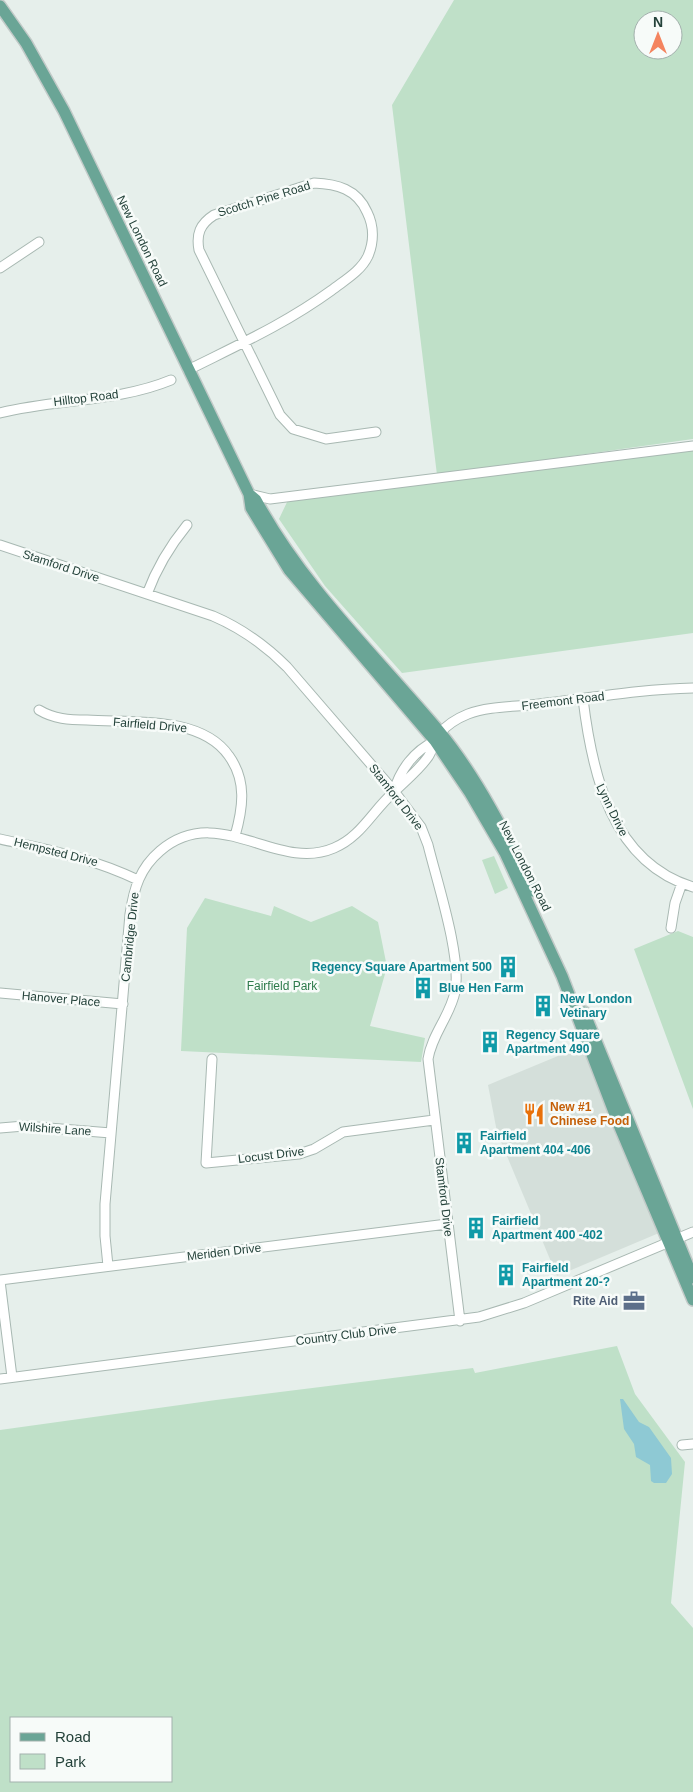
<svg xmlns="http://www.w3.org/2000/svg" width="693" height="1792" viewBox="0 0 693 1792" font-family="Arial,sans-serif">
	<rect width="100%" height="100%" fill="#e6efeb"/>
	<!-- built -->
	<path fill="#d4dfda" d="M582,1046L659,1233L557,1276L497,1132L488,1085Z"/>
	<!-- green -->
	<path fill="#bfe0c8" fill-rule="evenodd" d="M454,0H693V439L437,475L392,105ZM643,20H673V50H643Z
		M693,449V633L402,673L325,586L279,519L288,500Z
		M494,856L508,888L495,894L482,860Z
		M205,898L271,916L274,906L311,922L352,906L378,922L387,967L370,1026L425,1038L421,1062L181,1051L187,928Z
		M678,931L693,937V1109L634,949Z
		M617,1346L635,1394L685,1462L671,1603L693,1628V1792H0V1430L216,1400L473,1368L475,1373ZM11,1718H171V1781H11Z"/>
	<!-- water -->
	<path fill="#8ec9d4" d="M620,1399H623L639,1422L649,1427L671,1458L672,1474L666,1483H654L651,1481L650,1465L636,1457L634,1444L624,1429Z"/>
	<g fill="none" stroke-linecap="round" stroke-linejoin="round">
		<!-- minor casing -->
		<g stroke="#a8b8b2" stroke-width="11">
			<path id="minor" d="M0,268L39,242
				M188,370C240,344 285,324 332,290C345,280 361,271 368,256C374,242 374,226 367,212C357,189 337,184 314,183L214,215C200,224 196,234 199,250L280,415L293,429L326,439L376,432
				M0,413C56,399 118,402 171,380
				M249,494L270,499L693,446
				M0,545L213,616C241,628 265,645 287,667L394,791L421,827L428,845C437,882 462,957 455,992C450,1016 432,1034 428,1059L460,1321
				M147,594C157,567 169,547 187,525
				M583,699C592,773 611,862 693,887
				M39,710C54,719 69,720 87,720C131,723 201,715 229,756C247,781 243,808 235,836
				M394,791C400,770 414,751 435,741
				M0,839C49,850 92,858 138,880
				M671,928L675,903L682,883
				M0,993L123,1004
				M212,1059L206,1163L299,1154L314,1149L343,1132L434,1120
				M0,1128L24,1126L111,1133
				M108,1266L105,1236V1204L130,914C134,888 140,868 160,851C219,801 276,873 334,848C361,837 373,810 394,792C406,780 418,771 428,757C433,750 434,740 440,733C447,725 458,718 468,714C489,706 516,707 539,704C590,698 642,689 693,688
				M0,1280L447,1224
				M0,1281L12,1377
				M0,1379L479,1317L524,1303L693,1232
				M682,1445L693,1444"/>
		</g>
		<!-- major casing -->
		<g stroke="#c2cac8" stroke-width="14">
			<path id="major" d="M0,6L26,43L64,111L249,494L251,508L289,570L435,741L470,793L505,853L562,976L619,1125L693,1300
				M249,494L256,500C303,587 376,656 439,731C477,777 508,838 533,891
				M584,1012L693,1278"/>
		</g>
		<!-- minor -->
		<use href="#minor" stroke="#fff" stroke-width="9"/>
		<!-- major -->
		<use href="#major" stroke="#6aa596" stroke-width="11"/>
	</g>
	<!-- icons -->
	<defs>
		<g id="building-bare" transform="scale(1.725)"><path d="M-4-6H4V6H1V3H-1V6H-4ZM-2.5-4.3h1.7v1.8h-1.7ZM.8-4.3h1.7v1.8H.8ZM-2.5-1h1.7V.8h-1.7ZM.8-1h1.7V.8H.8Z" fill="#0f9aa8" stroke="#f7fbf9" stroke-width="2.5" paint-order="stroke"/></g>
		<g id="restaurant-bare" transform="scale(1.725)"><path d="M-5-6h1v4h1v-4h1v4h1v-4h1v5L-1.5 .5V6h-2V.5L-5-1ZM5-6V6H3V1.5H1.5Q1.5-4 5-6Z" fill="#e8710a" stroke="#f7fbf9" stroke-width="2.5" paint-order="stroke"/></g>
		<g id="office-bare" transform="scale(1.725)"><path d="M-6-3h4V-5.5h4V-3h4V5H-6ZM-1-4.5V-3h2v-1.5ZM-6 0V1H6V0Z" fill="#5c6f8a" stroke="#f7fbf9" stroke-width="2.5" paint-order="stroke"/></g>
	</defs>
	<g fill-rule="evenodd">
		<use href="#building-bare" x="508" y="967"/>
		<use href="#building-bare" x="423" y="988"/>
		<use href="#building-bare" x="543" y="1006"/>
		<use href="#building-bare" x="490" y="1042"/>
		<use href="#restaurant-bare" x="534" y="1114"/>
		<use href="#building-bare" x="464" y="1143"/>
		<use href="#building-bare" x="476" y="1228"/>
		<use href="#building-bare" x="506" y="1275"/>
		<use href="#office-bare" x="634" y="1301"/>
	</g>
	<g text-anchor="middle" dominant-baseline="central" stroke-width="5" stroke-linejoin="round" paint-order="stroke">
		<!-- street labels -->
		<g font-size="12" fill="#24423a" stroke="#f7fbf9">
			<text transform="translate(264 199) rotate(-17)">Scotch Pine Road</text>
			<text transform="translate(142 241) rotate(64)">New London Road</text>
			<text transform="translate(86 398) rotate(-7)">Hilltop Road</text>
			<text transform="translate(61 566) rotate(18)">Stamford Drive</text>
			<text transform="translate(563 701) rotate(-7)">Freemont Road</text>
			<text transform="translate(150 725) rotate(5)">Fairfield Drive</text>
			<text transform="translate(396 797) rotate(52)">Stamford Drive</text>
			<text transform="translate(612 810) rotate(64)">Lynn Drive</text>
			<text transform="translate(56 852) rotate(14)">Hempsted Drive</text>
			<text transform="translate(525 866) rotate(63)">New London Road</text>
			<text transform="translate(130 937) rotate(-84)">Cambridge Drive</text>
			<text transform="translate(61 999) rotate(5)">Hanover Place</text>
			<text transform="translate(55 1129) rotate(4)">Wilshire Lane</text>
			<text transform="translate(271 1155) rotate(-7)">Locust Drive</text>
			<text transform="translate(444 1197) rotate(83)">Stamford Drive</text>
			<text transform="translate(224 1252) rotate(-7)">Meriden Drive</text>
			<text transform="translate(346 1335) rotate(-7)">Country Club Drive</text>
		</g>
		<!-- culture labels -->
		<g font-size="12" font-weight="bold" fill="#0d838f" stroke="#f7fbf9" text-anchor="start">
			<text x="492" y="967" text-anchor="end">Regency Square Apartment 500</text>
			<text x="439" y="988">Blue Hen Farm</text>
			<text x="560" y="999">New London<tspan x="560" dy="14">Vetinary</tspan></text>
			<text x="506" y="1035">Regency Square<tspan x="506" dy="14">Apartment 490</tspan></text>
			<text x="480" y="1136">Fairfield<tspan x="480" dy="14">Apartment 404 -406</tspan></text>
			<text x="492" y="1221">Fairfield<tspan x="492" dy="14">Apartment 400 -402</tspan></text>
			<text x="522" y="1268">Fairfield<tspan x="522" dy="14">Apartment 20-?</tspan></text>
		</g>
		<!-- park labels -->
		<g font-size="12" fill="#2d7a4b" stroke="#f7fbf9">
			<text x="282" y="986">Fairfield Park</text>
		</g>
		<!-- food labels -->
		<g font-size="12" font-weight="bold" fill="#c56008" stroke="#f7fbf9" text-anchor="start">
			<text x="550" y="1107">New #1<tspan x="550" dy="14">Chinese Food</tspan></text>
		</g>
		<!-- service labels -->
		<g font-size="12" font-weight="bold" fill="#4e5e75" stroke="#f7fbf9" text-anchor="end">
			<text x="618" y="1301">Rite Aid</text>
		</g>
	</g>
	<!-- legend -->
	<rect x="10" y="1717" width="162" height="65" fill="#f7fbf9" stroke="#a3b1ad"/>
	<rect x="20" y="1733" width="25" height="8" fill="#6aa596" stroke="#a3b1ad"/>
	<text x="55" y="1742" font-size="15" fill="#24423a">Road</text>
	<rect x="20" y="1754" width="25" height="15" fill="#bfe0c8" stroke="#a3b1ad"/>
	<text x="55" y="1767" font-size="15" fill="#24423a">Park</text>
	<!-- north arrow -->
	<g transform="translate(658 35)"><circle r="24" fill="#f7fbf9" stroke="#a3b1ad"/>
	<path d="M0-4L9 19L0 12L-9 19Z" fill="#f4845f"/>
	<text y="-8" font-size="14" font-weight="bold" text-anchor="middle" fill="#24423a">N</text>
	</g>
</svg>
